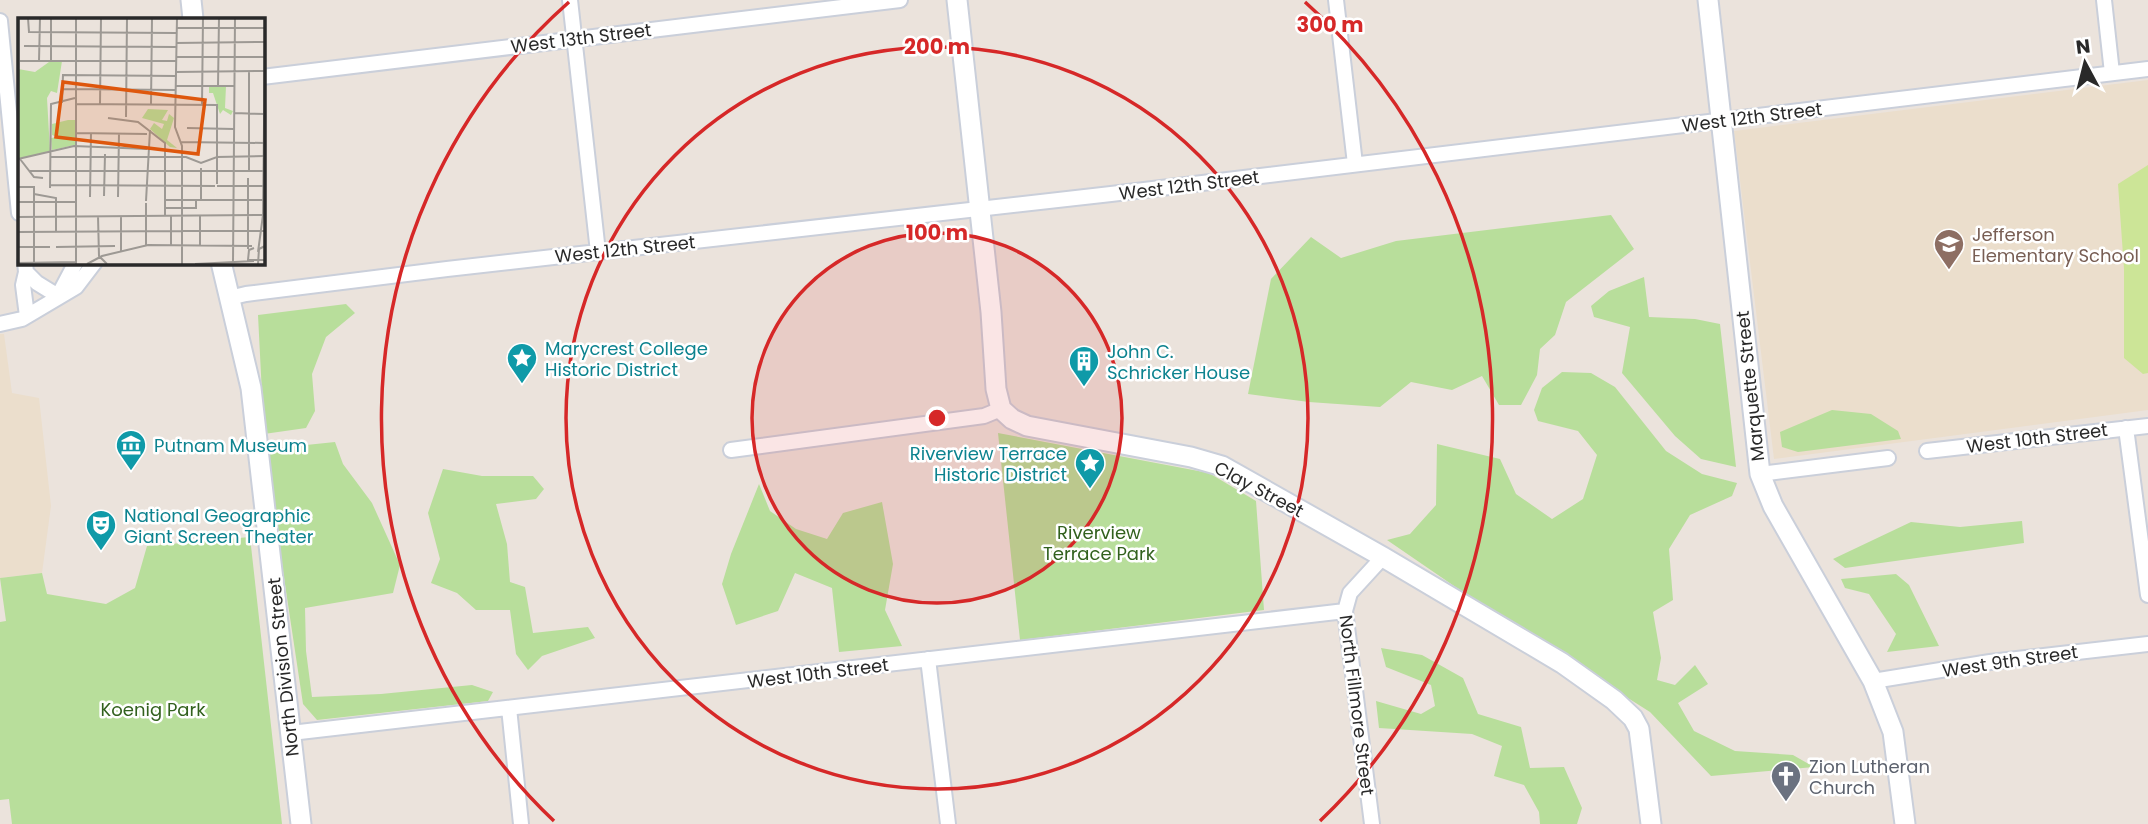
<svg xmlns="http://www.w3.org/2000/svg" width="2148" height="824" viewBox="0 0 2148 824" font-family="Poppins,sans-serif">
	<rect width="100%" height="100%" fill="#ebe3dc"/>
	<!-- education -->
	<path fill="#ebdecc" d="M2148,80V410L1774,459L1734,131Z
		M0,334H4L12,393L39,398L51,506L42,573L0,578Z"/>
	<!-- green -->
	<path fill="#b8de9b" d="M1611,215L1634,249L1566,302L1555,335L1540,349L1537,375L1521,405H1499L1482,376L1452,390L1411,382L1380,407L1309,402L1248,394L1271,279L1311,237L1341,258L1396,241Z
		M1644,277L1649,317L1695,319L1720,324L1736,467L1701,459L1675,436L1622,373L1630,327L1594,317L1591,306L1609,291Z
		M346,304L355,313L326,337L312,374L315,411L306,428L264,434L258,315Z
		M1562,372L1591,373L1615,387L1666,451L1702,474L1737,483L1732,496L1690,515L1669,549L1673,600L1653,612L1661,658L1657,680L1675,685L1695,665L1708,684L1678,703L1694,731L1735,751L1793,755L1814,767L1711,776L1650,712L1492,612L1387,540L1410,534L1436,505L1437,444L1500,459L1516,494L1552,519L1583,499L1597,455L1578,431L1538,421L1534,410L1542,388Z
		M1832,410L1871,414L1898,431L1901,439L1798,452L1782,447L1780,432Z
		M998,433L1209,473L1256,501L1264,610L1020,640Z
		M335,442L343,464L372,503L400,565L393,593L305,608L306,651L312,697L381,694L472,685L493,692L488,701L317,720L303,704L283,571L268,449Z
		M443,469L482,476H533L544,489L536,499L496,504L507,544L510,582L525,587L533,633L588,627L595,638L542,656L528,670L516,654L510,610H476L457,593L431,583L440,559L428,513Z
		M759,484L770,511L796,529L827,539L843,513L882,502L893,564L885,610L902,646L839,652L832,588L795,573L778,611L736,625L722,584L731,554Z
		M2022,521L2024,543L1845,568L1833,559L1911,522L1960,527Z
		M250,537L282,824H12L9,799L0,800V622L6,621L0,578L42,573L47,594L106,604L135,588L147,546Z
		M1896,574L1909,585L1939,646L1887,652L1896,634L1869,594L1845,588L1841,579Z
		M1381,648L1422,655L1463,678L1478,714L1521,727L1530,768L1564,767L1582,808L1577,824H1540L1539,812L1524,785L1494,776L1502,746L1472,734L1379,728L1376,701L1421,714L1435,706L1431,685L1386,667Z"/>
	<!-- pitch -->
	<path fill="#cce597" d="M2148,165V373L2143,374L2124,358V269L2118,184Z"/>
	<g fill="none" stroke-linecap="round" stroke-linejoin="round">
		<!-- street casing -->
		<g stroke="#cacfda" stroke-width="18">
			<path id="street" d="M570,0L598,252
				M1336,0L1355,164
				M2104,0L2112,73
				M0,21L19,213
				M262,77L900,0
				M25,262L26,272L23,285L27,316
				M26,272L37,283L58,296
				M58,296L76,262
				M229,298L246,294L447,269L1111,194L2148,69
				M0,324L22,319L76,287L95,262
				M2126,428L2148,595
				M731,450L984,416L1001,409
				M1927,451L2148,426
				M1760,474L1888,458
				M928,659L948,824
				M1873,681L1990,662L2148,644
				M509,708L521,824
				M291,733L1345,611
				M1372,824L1345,611L1350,593L1383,557"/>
		</g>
		<!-- secondary casing -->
		<g stroke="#cacfda" stroke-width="23">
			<path id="secondary" d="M191,0L193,19
				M957,0L991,312L996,389L1001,409L1012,419L1027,426L1191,457L1222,466L1383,557L1562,663L1614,700L1633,718L1639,729L1651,824
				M1708,0L1760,474L1773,506L1873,681L1893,732L1905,824
				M221,262L251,388L301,824"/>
		</g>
		<!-- street -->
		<use href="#street" stroke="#fff" stroke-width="14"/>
		<!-- secondary -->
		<use href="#secondary" stroke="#fff" stroke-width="19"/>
	</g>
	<!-- distance rings -->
	<circle cx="937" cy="418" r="185" fill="#d62828" fill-opacity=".12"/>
	<g fill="none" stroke="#d62828" stroke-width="3.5">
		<circle cx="937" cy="418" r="185"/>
		<circle cx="937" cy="418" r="371"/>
		<path d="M554 821A556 556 0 0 1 569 2M1305 2A556 556 0 0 1 1320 821"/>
	</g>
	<!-- icons -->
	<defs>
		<g id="school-pin" transform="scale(1.575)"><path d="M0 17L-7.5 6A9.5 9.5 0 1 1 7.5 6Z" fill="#8d6e63" stroke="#fff"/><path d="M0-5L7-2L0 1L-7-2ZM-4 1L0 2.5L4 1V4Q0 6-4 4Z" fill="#fff"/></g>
		<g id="sight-pin" transform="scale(1.575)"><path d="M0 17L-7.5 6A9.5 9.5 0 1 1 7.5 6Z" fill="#0f9aa8" stroke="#fff"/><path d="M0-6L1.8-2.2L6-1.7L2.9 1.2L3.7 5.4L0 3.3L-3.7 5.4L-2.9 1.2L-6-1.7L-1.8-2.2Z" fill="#fff"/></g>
		<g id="building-pin" transform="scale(1.575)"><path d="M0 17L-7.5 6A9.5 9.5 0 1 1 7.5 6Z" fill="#0f9aa8" stroke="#fff"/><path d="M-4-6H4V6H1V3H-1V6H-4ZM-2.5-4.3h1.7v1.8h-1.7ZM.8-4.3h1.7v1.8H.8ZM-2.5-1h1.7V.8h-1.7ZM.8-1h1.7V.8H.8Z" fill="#fff"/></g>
		<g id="museum-pin" transform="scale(1.575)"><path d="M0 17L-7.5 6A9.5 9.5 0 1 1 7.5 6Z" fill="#0f9aa8" stroke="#fff"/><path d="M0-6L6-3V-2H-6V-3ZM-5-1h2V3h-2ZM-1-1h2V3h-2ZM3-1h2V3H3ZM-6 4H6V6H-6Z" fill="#fff"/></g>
		<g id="theatre-pin" transform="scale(1.575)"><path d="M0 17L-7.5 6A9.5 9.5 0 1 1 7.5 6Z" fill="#0f9aa8" stroke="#fff"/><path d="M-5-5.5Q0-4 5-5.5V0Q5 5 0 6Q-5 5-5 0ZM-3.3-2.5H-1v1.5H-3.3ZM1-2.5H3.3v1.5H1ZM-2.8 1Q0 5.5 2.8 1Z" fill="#fff"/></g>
		<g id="church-pin" transform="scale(1.575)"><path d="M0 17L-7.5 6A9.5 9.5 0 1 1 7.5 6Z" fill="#6b7280" stroke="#fff"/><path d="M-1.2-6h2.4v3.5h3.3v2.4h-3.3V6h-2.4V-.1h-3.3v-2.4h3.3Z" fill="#fff"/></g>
	</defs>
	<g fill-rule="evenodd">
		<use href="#school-pin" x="1949" y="244"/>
		<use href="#sight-pin" x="522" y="358"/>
		<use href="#building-pin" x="1084" y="361"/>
		<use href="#museum-pin" x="131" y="445"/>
		<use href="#sight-pin" x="1090" y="463"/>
		<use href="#theatre-pin" x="101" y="525"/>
		<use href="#church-pin" x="1786" y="776"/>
	</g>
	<g text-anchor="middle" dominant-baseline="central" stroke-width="5" stroke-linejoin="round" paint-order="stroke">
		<!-- street labels -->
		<g font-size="18" fill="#292929" stroke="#fff">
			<text transform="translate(581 38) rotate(-7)">West 13th Street</text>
			<text transform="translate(1752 117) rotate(-7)">West 12th Street</text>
			<text transform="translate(1189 185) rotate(-7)">West 12th Street</text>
			<text transform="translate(625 249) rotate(-6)">West 12th Street</text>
			<text transform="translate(1750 386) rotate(-96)">Marquette Street</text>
			<text transform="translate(2037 438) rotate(-7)">West 10th Street</text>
			<text transform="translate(1259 489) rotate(28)">Clay Street</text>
			<text transform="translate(2010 661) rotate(-8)">West 9th Street</text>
			<text transform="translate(283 667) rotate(-96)">North Division Street</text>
			<text transform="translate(818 673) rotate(-7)">West 10th Street</text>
			<text transform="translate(1357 705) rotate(83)">North Fillmore Street</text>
		</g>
		<!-- education labels -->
		<g font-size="18" fill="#785e54" stroke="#fff" text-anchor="start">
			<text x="1972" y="234">Jefferson<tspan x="1972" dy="21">Elementary School</tspan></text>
		</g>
		<!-- culture labels -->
		<g font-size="18" fill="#0d838f" stroke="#fff" text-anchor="start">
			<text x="545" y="348">Marycrest College<tspan x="545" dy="21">Historic District</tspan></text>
			<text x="1107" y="351">John C.<tspan x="1107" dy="21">Schricker House</tspan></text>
			<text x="154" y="445">Putnam Museum</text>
			<text x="1067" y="453" text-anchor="end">Riverview Terrace<tspan x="1067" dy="21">Historic District</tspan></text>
			<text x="124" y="515">National Geographic<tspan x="124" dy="21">Giant Screen Theater</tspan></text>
		</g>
		<!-- park labels -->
		<g font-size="18" fill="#32611e" stroke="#fff">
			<text x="1099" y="532">Riverview<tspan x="1099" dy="21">Terrace Park</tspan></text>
			<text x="153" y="709">Koenig Park</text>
		</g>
		<!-- worship labels -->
		<g font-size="18" fill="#5b616d" stroke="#fff" text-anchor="start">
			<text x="1809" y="766">Zion Lutheran<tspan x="1809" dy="21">Church</tspan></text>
		</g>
	</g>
	<!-- overview -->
	<g transform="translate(18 18)">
		<rect width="247" height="247" fill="#ebe3dc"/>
		<path d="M44,43L39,75L33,73L29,80L32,133L0,141V51L17,54L31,44ZM208,68L207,90L215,93L213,97L205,92L202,96L195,75H191V69ZM130,91L150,92L144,102L149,103L151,96L156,100L149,122L159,130L152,129L132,111L136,105L144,111L146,106L124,100ZM50,102H57V127L34,132L33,120L39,119L34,117V106Z" fill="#b8de9b"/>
		<path fill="none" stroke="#9d9994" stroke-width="2" d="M10,0L11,14L158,15M159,0L157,109L164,128V246M158,10H247M158,25L247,24M6,28L158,29M158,39H247M2,43H158M21,43L22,0M33,43V0M158,54L247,53M158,68H216M200,68L201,0M45,71L158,72M44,85L45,57L158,58M58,86L199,87V166M82,86L83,0M133,86L134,0M184,86L185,0M216,95L247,96M108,99L109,0M90,100L120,104L147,125V198M169,110L216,111M58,115L129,116M163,124L247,125M33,139H168L183,145L199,139L247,138M0,141L56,128L129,131M2,141L16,159L25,160M11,153H247M231,153V53M32,167L197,168M199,168H247M0,169H16V244M32,170L33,86L57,80M16,176L38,180V214M86,178L87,136M72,179L73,115M100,179L101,115M147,182H247M183,182V150M128,183L132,112M0,184H58M147,190H178V183M245,197L247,16M80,198L81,238L89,246M103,198V233M182,198V228M0,199L247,197M164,213H247M0,214L164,213M58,214V246M58,214V0M128,228V185M153,228V198M0,229H32M38,229L97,228M236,230L231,232L230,242H247M230,231V160M240,234L245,197M215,244L217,0M0,245L58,244M69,246L84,238L130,227L234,228M177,246L236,243M240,246L241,231L247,228"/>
		<path fill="#de570d" fill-opacity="0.15" stroke="#de570d" stroke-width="3.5" d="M45,64L187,82L180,136L38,119Z"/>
		<rect width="247" height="247" fill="none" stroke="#292929" stroke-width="3.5"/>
	</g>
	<circle cx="937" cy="418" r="10" fill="#d62828" stroke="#fff" stroke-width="3.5"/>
	<g font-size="21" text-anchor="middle" font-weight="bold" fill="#d62828" stroke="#fff" stroke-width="5" stroke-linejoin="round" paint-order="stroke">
		<text x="1330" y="32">300 m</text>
		<text x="937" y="54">200 m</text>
		<text x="937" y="240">100 m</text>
	</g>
	<!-- north arrow -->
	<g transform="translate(2085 63) rotate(353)" stroke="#ffffff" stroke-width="5" paint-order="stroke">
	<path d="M0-5L12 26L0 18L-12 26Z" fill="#292929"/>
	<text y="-10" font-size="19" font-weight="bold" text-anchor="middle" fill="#292929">N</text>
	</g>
</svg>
